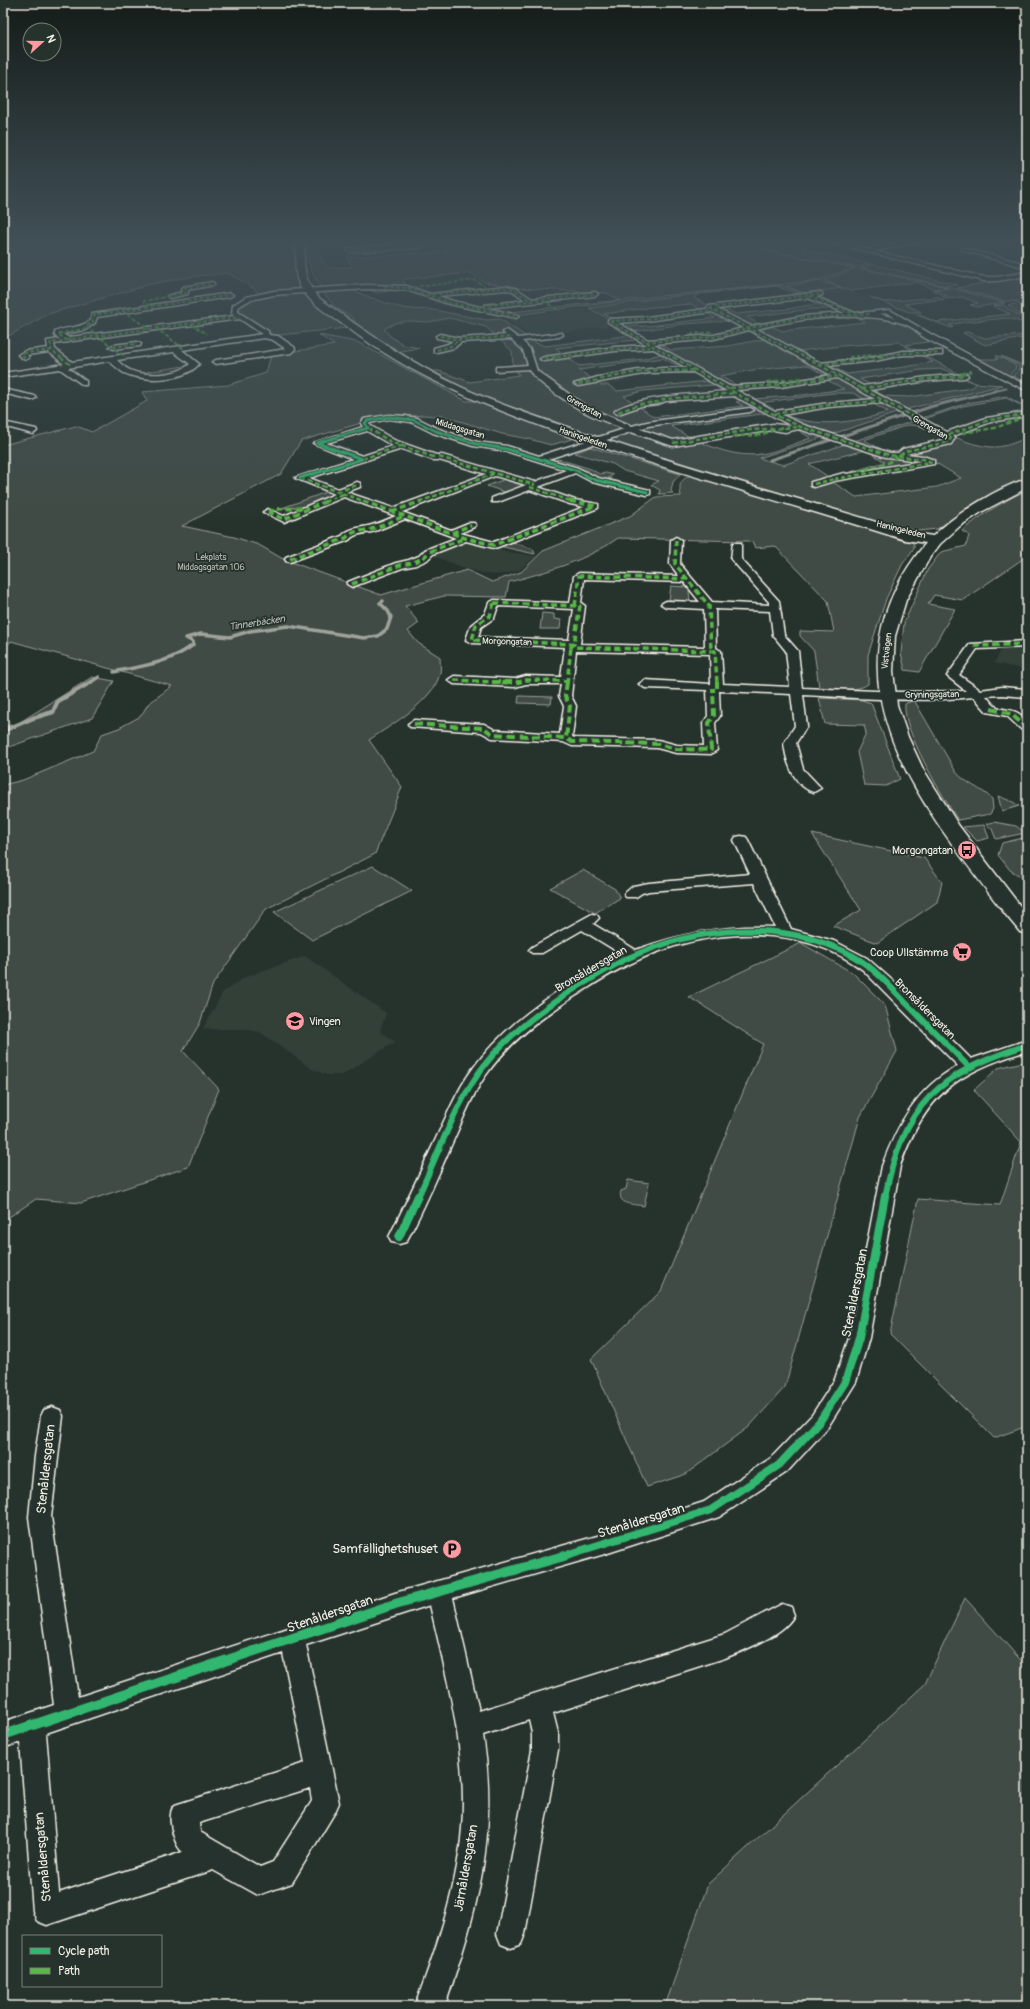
<svg xmlns="http://www.w3.org/2000/svg" width="1030" height="2009" viewBox="0 0 1030 2009" font-family="Pangolin,sans-serif">
	<rect width="100%" height="100%" fill="#26332d"/>
	<filter id="ink" filterUnits="userSpaceOnUse"><feTurbulence type="fractalNoise" baseFrequency=".025" numOctaves="2"/><feDisplacementMap in="SourceGraphic" scale="8" xChannelSelector="R" yChannelSelector="G"/><feConvolveMatrix kernelMatrix="1 2 1 2 8 2 1 2 1" color-interpolation-filters="sRGB"/></filter>
	<g filter="url(#ink)">
		<!-- built -->
		<path fill="#333f39" d="M842,288L893,308L857,313L806,293Z
			M585,308L615,325L532,337L505,318Z
			M461,541L482,543L509,552L536,556L519,570L506,574L491,575L467,569L433,556L434,552Z
			M1027,646V670L994,663L1002,648Z
			M305,956L386,1013L380,1031L395,1042L342,1075H327L312,1069L260,1032L245,1029H203L223,992L245,977Z"/>
		<!-- green -->
		<path fill="#414b45" stroke="#9a9e96" fill-rule="evenodd" d="M3,243H292L302,288L259,294L255,289L228,273L188,277L151,284L48,314L3,339Z
			M308,243H316L321,258L328,268L352,267L347,257L447,252L446,243H750L771,252L854,268L815,281L660,296L516,315L502,313L620,300L607,293L520,288L484,282L471,273L405,279L403,282L409,287L377,293L365,288L354,291C378,300 402,312 428,309L487,320L500,319L536,343L545,346L631,335L629,331L589,308L667,297L780,285L854,315L873,317L907,325L934,341L906,345L975,383L1002,385L912,408L759,458L783,465L967,403L1006,396L1027,408L1006,398L963,406L921,420C942,431 966,445 991,447C1003,448 1016,442 1027,438V479L987,497L937,529L918,531L873,521L729,480L583,435L551,420C536,424 448,380 430,371H439L470,382L519,375L513,366L512,351L486,327L449,318L429,322L407,321L395,323L384,329L390,336L404,345L419,348L397,352L357,326L353,318L335,307L323,292L311,270L308,258ZM777,286C793,294 807,296 822,303L787,309L736,314L721,307L708,305L694,298L698,294ZM691,304L715,318L648,326H625L604,314L653,307ZM813,309H837L865,322L782,331L769,325H760L747,317ZM726,321L765,339L728,346L671,350L661,344L654,345L631,332L684,324ZM636,340L660,354L643,359L579,366L556,348ZM898,342L933,362L905,367L847,374L799,351L841,346ZM663,358C678,367 693,371 707,381L617,391L608,385H601L579,370ZM807,365L826,376L825,379L844,389L802,395L754,399L738,390L741,388L720,376L753,370ZM943,369L976,384L973,387L965,389L909,397L885,396L871,389L876,388L860,379L921,370ZM713,385L740,401L736,402L743,406L654,417L624,396L642,391ZM833,393H853L888,412C844,426 802,429 762,404L766,402ZM769,413L811,438C795,443 777,452 761,454C732,459 694,441 671,426ZM908,425L923,426L948,439L891,454L864,440ZM866,450L885,462L830,478L809,464ZM936,463L961,478L937,487L856,497L831,481Z
			M753,243H793L805,247L802,249L870,264L855,267L773,251Z
			M872,264L958,285L947,286L861,268Z
			M855,269H862L948,287L933,289L917,282L851,291L824,280Z
			M1027,275V302L1004,301L957,288Z
			M820,281L842,288L804,293L786,286Z
			M951,288L1005,303L976,307L970,305L978,303L962,297L905,304L921,312H909L875,299L870,297L884,302L947,296L933,290Z
			M302,293L306,294L347,328L270,336V332L239,312L241,304C260,293 280,294 302,293Z
			M1016,304L1027,305V320L1008,305Z
			M1003,305L1027,321V324L1008,318L964,322L949,325L953,327L951,328L920,316L917,314L936,322L1010,314L993,306Z
			M967,332L985,338L1027,335V337L985,345L963,333Z
			M319,335L357,342L466,401H475L572,439L551,445L529,439L502,434L440,415C433,417 430,415 424,415C411,416 400,418 388,415L301,441L281,474L182,526L234,537L259,545L283,559L381,595L467,570L492,582L521,572L543,551L630,516L656,497L681,496C679,484 679,482 690,475L904,537L914,544V548L902,565L886,599L868,655V684C855,693 834,688 819,687L814,651L800,636V631L834,632L828,601L775,546L755,548L753,543L748,541L618,538C586,561 546,572 509,582L506,597L444,596L405,606L419,623L408,631L418,643L440,657C440,662 441,668 440,673C434,701 391,725 369,740L402,787L375,854L266,909L213,984L200,1023L183,1051L219,1089L188,1167L81,1203L36,1199L3,1221V785L23,780L93,751L102,734L119,728L141,716L148,704L172,686L11,641L3,651V445L76,426L92,432L147,401L142,392L228,385L266,373L271,355L334,345Z
			M996,356H998L1015,365L1016,368L1009,376L1027,387L976,359H998Z
			M1001,356L1027,367V384L1013,376L1019,368L1018,365Z
			M184,366L189,367L170,374L140,373Z
			M590,447L680,474L673,482L671,491L673,493L659,494L660,490L651,485L659,481L624,471L613,464L575,453Z
			M558,459L591,469L599,474L606,473L613,475L608,478L612,479L608,481L595,476L586,470L554,461Z
			M508,478L523,483L524,486L507,493L487,486Z
			M1027,490V556L963,600L934,595L928,604L955,609L919,672L905,670L901,653L904,623L928,569L941,552L966,546L969,535L962,531C982,514 1004,501 1027,490Z
			M329,491L334,493L335,496L303,507L282,508Z
			M510,541L533,549L535,554L499,546Z
			M671,586L687,587L689,591L690,601L669,600Z
			M542,613L554,614V619L561,620L560,629H540Z
			M92,677L114,681L92,718L3,749V726L17,724Z
			M519,696L552,697L551,704L518,703Z
			M819,698L862,700L871,703L900,779L886,786L864,785L857,752L866,733L864,725L825,724Z
			M914,700L956,772C966,784 981,788 992,799L993,809L990,814L958,820C943,797 902,730 905,704Z
			M998,796L1013,802L1019,806L1002,811Z
			M994,822L1016,826L1025,833L996,839L992,829L986,824Z
			M984,825L989,838L977,841L963,827Z
			M812,834L924,858L942,882L937,902L877,943L833,926L861,910Z
			M1027,837V880L1010,870L998,855L1002,843Z
			M373,866L412,891L312,940L274,912Z
			M583,870L615,889L620,898L595,913L550,888Z
			M801,943L853,973L885,1005L897,1051L860,1117L785,1387L749,1427L686,1474L647,1487L591,1359L661,1291L763,1044L689,997Z
			M1027,1061V1426L994,1438L890,1334L918,1199L1000,1205L1021,1142L974,1090L998,1068Z
			M628,1180L649,1183L644,1206C633,1204 617,1205 621,1191L626,1189Z
			M965,1598L1027,1667V2006H665L708,1884L925,1684Z"/>
		<g fill="none" stroke-linecap="round" stroke-linejoin="round">
			<!-- stream-far3 -->
			<path stroke="#9fa39b" stroke-width="2.5" d="M1027,297L1024,301L1027,309"/>
			<!-- stream-far2 -->
			<path stroke="#9fa39b" stroke-width="3" d="M770,460L933,406L1006,388"/>
			<!-- stream-far1 -->
			<path stroke="#9fa39b" stroke-width="3.5" d="M114,672C142,666 170,663 193,645V642L186,638L201,634L230,637L250,631L288,626L364,638L378,636L387,629L391,617L388,611L380,603L383,601
				M89,683L99,677"/>
			<!-- stream -->
			<path stroke="#9fa39b" stroke-width="4.5" d="M3,731L33,718L53,712L58,701L91,682"/>
			<!-- minor casing -->
			<g stroke="#f4f1e8" stroke-width="3">
				<path id="minor" d="M418,243H424L425,246L422,248L350,252L347,250L350,248Z
					M832,243H843L871,250L873,247L901,243H916L874,251L984,277H997L1027,272V276L997,281H984Z
					M962,248L1027,264V268L962,250Z
					M212,282L214,283V285L188,290V294L170,298L167,296L182,292L181,289L183,287Z
					M366,285L407,286L430,294L507,286L517,289L532,299L595,292L598,294L595,296L487,308L485,307V305L525,300L513,291L507,290L438,296L453,301L518,315L519,316L516,318L449,304L406,290L366,289L274,295L250,300L238,307V312L268,331L269,335L278,336L294,347L295,349L291,353L216,364L212,362L216,360L286,349L273,340L264,338L182,350L199,364C184,382 144,382 124,373C119,370 114,365 109,361L68,368L86,381V385H83L60,369L3,377V373L64,364L49,352L27,355L29,358L25,360L18,355L25,351L48,348L47,341L60,339L55,336V332C66,326 76,330 90,321L92,314L230,293L233,295L230,297L97,317L95,323L85,330L63,334L69,338V342L54,344L55,349L72,362L262,334L240,319L73,341L69,339L70,337L234,316L232,313L233,305L246,297L274,291ZM174,352L190,364C177,376 146,377 130,370C125,368 121,364 117,360Z
					M820,292L822,293V295L816,297L855,313L890,310L929,333L1027,386V391L923,337C919,333 914,328 909,326C873,309 794,319 757,329L820,363L875,357L903,351H942V355H903L875,361L827,366L863,386L927,377L967,374L968,376L964,378L927,381L870,390L947,432L986,418L1027,412V416L991,422L953,436L955,438L951,444L906,454L923,456L934,460V464L834,481L814,487L811,486V482L844,473L847,474L921,461L886,457L799,429L785,432L773,430L673,446L631,432L548,459L578,468L598,478L650,490V494L647,495L592,482L575,473L538,487L575,500L598,504V508L498,547L494,548L466,541L433,554L427,560L416,565L402,568L352,587L347,584L348,582L396,563L409,560L419,556L425,550L456,538L405,519C395,523 385,527 375,531C367,534 355,532 349,540L290,562L286,561L285,559L286,557L342,536C349,527 363,528 372,525C380,523 388,519 396,516L344,497L284,522L263,512L268,509L284,516L335,494L295,478L353,459L313,443L363,427L361,423L364,419L389,415L405,416L417,418L439,429L477,442L507,446L539,456L624,429C610,423 594,418 581,410C570,404 533,380 529,369L496,371V367H499L528,365L523,350L511,339L461,342L454,348L437,352H434V348L448,344L453,341L437,338L436,336L440,334L459,338L506,335L503,332L507,330L518,338L562,333L563,335L559,337L522,341L530,349L537,371L587,407L632,426L647,422L750,408L754,410L750,412L648,426L640,429L673,440L773,424L792,426L734,396L666,401L658,404L641,406L618,414L614,412C629,397 703,393 727,391L693,372L649,373L578,386L574,384L598,377L639,370L663,368H687L654,349L615,351L544,361L540,359L544,357L615,347L647,345L608,322V320L610,319L647,317L706,309L709,306ZM808,298L845,313L803,316L751,326L717,309ZM712,312L743,328L714,335L648,340L618,323L647,321ZM887,313L896,318L880,314ZM749,330L831,375L781,383L729,386L654,344L714,339ZM837,378L875,399L829,403L775,411L736,390L781,387ZM882,403L946,439L903,449L898,453H890L804,425L782,415L829,407ZM389,419L411,422L433,433L473,446L506,451L566,470L535,482L442,455H436L394,440L371,426L369,423ZM367,431L393,446L362,456L326,443ZM402,449L433,460H439L486,474L393,508L346,492L360,487V483L357,482L338,489L309,478ZM495,476L526,485L492,498V502H498L530,490L570,504L584,507L494,542L460,533L474,527L476,525L474,523H468L451,530L402,512Z
					M137,342L141,344L140,346L113,349L109,347L113,345Z
					M3,389L35,396L36,398L32,400L3,393Z
					M3,422L36,429L37,431L33,434L3,426Z
					M676,537L681,540L680,564L712,602L769,605V602L731,559L733,543H741V559L779,601L784,635L798,651L802,688L900,692L966,691L947,676L970,644L1027,641V647L977,649L959,675L980,690L1002,687L1027,689V697L1002,695L986,696C989,699 992,704 995,706C1007,713 1012,705 1027,721V732L1023,731L1007,716L987,712L974,697C917,703 860,698 803,695L807,726L796,743L803,769L821,788L814,792C794,787 786,761 784,743L795,726L791,694L719,691L720,716L715,723L717,750L711,754L676,753L657,748L572,746L563,742L492,738L481,732L410,727L408,724L414,720L484,724L495,730L560,734L564,706L559,696L561,684H526L515,687L454,684L448,680L454,676L515,679L526,676L561,677L565,647L472,643L466,640L471,625L485,614L489,603L494,600L570,603L574,576L579,573L679,576L670,564L671,540ZM584,579L684,582L700,602L666,601L661,604L666,607L704,609L705,647L580,644L585,606L581,603ZM498,606L574,609L569,640L478,637L481,627L494,618ZM715,609L770,611L773,635L786,651L790,687L723,684L721,651L716,648ZM576,651L710,654L711,684L645,680L639,684L645,688L707,690L708,716L703,723L704,746L677,745L658,740L575,738L572,737L576,706L571,696Z
					M741,836L746,837L748,840L791,929L834,941L867,958L893,981L971,1059L1027,1040V1051C955,1073 926,1094 900,1166L869,1338L856,1382L828,1427L787,1472L719,1517L608,1553L453,1598L479,1711L725,1634L782,1604L791,1607L794,1615C785,1634 745,1650 725,1658L553,1713L558,1733V1750L525,1934L521,1944L511,1948L501,1944L497,1934L532,1750V1733L529,1720L483,1735C499,1836 477,1911 445,2006H415C439,1941 463,1873 463,1803C463,1736 445,1670 430,1605L306,1645L339,1803L335,1812L292,1883L258,1895L213,1870L47,1925L37,1921L33,1911L20,1742L3,1748V1722L54,1705L29,1517L35,1456L41,1416L44,1410L52,1407L60,1410L63,1416L51,1517L78,1697L395,1593L608,1533L704,1502L771,1458L812,1415L835,1379L849,1338L882,1166C897,1125 917,1087 958,1066L863,970C797,921 706,928 634,962C613,971 594,984 575,996C542,1017 509,1042 486,1075C472,1095 464,1117 454,1139C439,1173 424,1209 406,1242L399,1244L392,1242L389,1237C404,1207 418,1177 432,1147C445,1120 456,1091 474,1067C509,1019 570,980 623,955L582,930L542,953H532L529,950L532,947L592,914L597,915L599,918L593,924L636,950C681,933 726,925 775,927L754,883L649,891L642,893L636,897H626L624,894L633,886L649,883L750,874L734,840L736,837ZM283,1653L305,1763L175,1805C173,1807 171,1811 171,1814C169,1823 175,1847 183,1852L59,1893L46,1733ZM310,1788L312,1801L273,1862L260,1867L200,1832L199,1823Z"/>
			</g>
			<!-- secondary casing -->
			<g stroke="#f4f1e8" stroke-width="3">
				<path id="secondary" d="M297,243H305C303,265 303,281 319,298C364,331 410,363 461,387C504,407 549,421 594,436C699,472 806,500 912,533L933,536C953,516 1000,486 1027,479V488L983,511L960,526L940,544L930,557L906,600L895,636L893,671L897,705L908,737L923,769L959,826L1027,915V934L1020,932L1006,915C920,804 814,678 926,543L905,540C799,506 691,477 586,442C502,413 418,381 347,327C331,316 312,305 301,288C293,274 296,258 297,243Z"/>
			</g>
			<!-- minor -->
			<use href="#minor" fill="#26332d" fill-rule="evenodd"/>
			<!-- secondary -->
			<use href="#secondary" fill="#26332d" fill-rule="evenodd"/>
			<!-- quiet-far3 -->
			<path stroke="#58b947" stroke-width="2" stroke-dasharray="4 2" stroke-linecap="butt" d="M350,250L422,246L421,243
				M384,287L407,288L451,303L516,316
				M407,288L475,280L489,289
				M426,295L503,288L513,289L531,301L595,294
				M809,296L854,314
				M543,301L559,310
				M150,306L144,301L186,293L185,288L212,284
				M476,307L531,301
				M709,308L807,358
				M709,308L820,294
				M123,311L149,329
				M610,321L674,358
				M610,321L647,319L713,310
				M191,324L207,334
				M87,327L125,357
				M156,328L184,349
				M690,334L714,332
				M440,336L459,340L512,337
				M66,340L240,317
				M646,342L714,337L767,324L803,318L870,314
				M113,347L137,344
				M437,350L451,346L459,340
				M849,357L883,354
				M25,358L22,355L25,353L51,350
				M62,358L51,350L52,347L50,343L66,340L58,334L83,329L93,322L94,315L230,295
				M551,358L615,349L654,347
				M880,358L903,353H939"/>
			<!-- quiet-far2 -->
			<path stroke="#58b947" stroke-width="2.5" stroke-dasharray="5 2.5" stroke-linecap="butt" d="M60,357L71,365
				M673,357L763,409L801,427L889,455L923,459L931,462L835,479
				M805,357L951,438L948,442L906,451L888,463L855,472
				M544,359L558,357
				M818,365L884,357
				M961,374L972,371
				M767,382L803,378
				M578,384C601,380 625,373 649,371C665,369 679,372 695,370
				M730,388L781,385L837,376
				M861,389L927,379L964,376
				M618,412L640,404L658,402L665,399L736,393
				M774,414L829,405L881,401
				M368,428L391,442L436,458
				M962,433L995,428L1027,416
				M948,435L989,420L1027,414
				M733,436L758,435L773,431
				M673,443L750,430L801,427
				M439,457L535,485
				M362,459L401,446
				M300,478L366,502
				M814,484L838,478
				M530,487L573,502
				M337,492L357,485
				M324,502L343,494
				M419,502L493,474"/>
			<!-- quiet-far1 -->
			<path stroke="#58b947" stroke-width="3.5" stroke-dasharray="6 3.5" stroke-linecap="butt" d="M363,501L465,538L494,545L595,506
				M570,501L595,506
				M268,512L284,519L327,501
				M268,512L277,509L307,508
				M392,512L422,501
				M452,533L471,525
				M676,540L675,564L709,606L711,651H715L717,683
				M290,559L346,538C352,530 364,531 372,529C383,526 394,520 405,516
				M352,584L400,565L412,563L423,558L429,552L465,538
				M494,603L580,606L574,644L472,640L476,625L490,616Z
				M575,606L579,576L687,579
				M574,644L571,647L711,651
				M974,646L1027,644
				M454,680L512,683
				M516,683L526,680L567,681
				M567,683L571,647"/>
			<!-- quiet -->
			<path stroke="#58b947" stroke-width="4" stroke-dasharray="8 4" stroke-linecap="butt" d="M492,682H519
				M567,682L565,696L570,706L566,738L572,742L658,744L676,749L711,750L709,723L714,716L713,688
				M717,682V688
				M991,709L1011,714L1027,728
				M414,724L484,728L492,734L566,738"/>
			<!-- cycleway-far3 casing -->
			<g stroke="#26332d" stroke-width="4.5">
				<path id="cycleway-far3" d="M300,478L362,459L317,443L368,428L365,423L367,421L389,417L414,420L436,431L476,444L507,449L575,470L595,480L647,492"/>
			</g>
			<!-- cycleway-far2 casing -->
			<g stroke="#26332d" stroke-width="8">
				<path id="cycleway-far2" d="M418,1197C438,1154 457,1099 487,1062C512,1031 545,1007 579,986C595,977 610,967 626,959C697,926 783,918 853,956C873,967 889,985 904,1001C926,1023 947,1045 968,1066
					M885,1197C903,1104 939,1073 1027,1045"/>
			</g>
			<!-- cycleway-far1 casing -->
			<g stroke="#26332d" stroke-width="10">
				<path id="cycleway-far1" d="M399,1237L418,1196
					M560,1557L711,1510L779,1465L820,1421L845,1382L859,1338L885,1196"/>
			</g>
			<!-- cycleway casing -->
			<g stroke="#26332d" stroke-width="12">
				<path id="cycleway" d="M3,1735L395,1604L564,1556"/>
			</g>
			<!-- cycleway-far3 -->
			<use href="#cycleway-far3" stroke="#33b770" stroke-width="3"/>
			<!-- cycleway-far2 -->
			<use href="#cycleway-far2" stroke="#33b770" stroke-width="6"/>
			<!-- cycleway-far1 -->
			<use href="#cycleway-far1" stroke="#33b770" stroke-width="8"/>
			<!-- cycleway -->
			<use href="#cycleway" stroke="#33b770" stroke-width="10"/>
		</g>
	</g>
	<!-- sky -->
	<linearGradient id="sky" x2="0" y2="1"><stop stop-color="#151c19"/><stop offset="0.46" stop-color="#415057"/><stop offset="1" stop-color="#415057" stop-opacity="0"/></linearGradient>
	<rect width="1030" height="524" fill="url(#sky)"/>
	<!-- icons -->
	<defs>
		<g id="bus-disc" transform="scale(1)"><circle r="9.5" fill="#ff9aa2" stroke="#26332d"/><path d="M-5-6H5V4H4V6H2V4H-2V6H-4V4H-5ZM-3.5-4V0h7V-4ZM-3.5 1.2v1.5H-2V1.2ZM2 1.2v1.5H3.5V1.2Z" fill="#111"/></g>
		<g id="supermarket-disc" transform="scale(1)"><circle r="9.5" fill="#ff9aa2" stroke="#26332d"/><path d="M-6-5.5h2.5l.6 2H6L4.5 2H-2.5L-4.4-4H-6ZM-1.5 3.2a1.3 1.3 0 1 0 .1 0ZM3 3.2a1.3 1.3 0 1 0 .1 0Z" fill="#111"/></g>
		<g id="school-disc" transform="scale(1)"><circle r="9.5" fill="#ff9aa2" stroke="#26332d"/><path d="M0-5L7-2L0 1L-7-2ZM-4 1L0 2.5L4 1V4Q0 6-4 4Z" fill="#111"/></g>
		<g id="parking-disc" transform="scale(1)"><circle r="9.5" fill="#ff9aa2" stroke="#26332d"/><path d="M-3.5-5.5H1a3.5 3.5 0 0 1 0 7H-1V5.5H-3.5ZM-1-3.4V-.6H.8a1.4 1.4 0 0 0 0-2.8Z" fill="#111"/></g>
	</defs>
	<g fill-rule="evenodd">
		<use href="#bus-disc" x="967" y="850"/>
		<use href="#supermarket-disc" x="962" y="952"/>
		<use href="#school-disc" x="295" y="1021"/>
		<use href="#parking-disc" x="452" y="1549"/>
	</g>
	<g text-anchor="middle" dominant-baseline="central" stroke-width="3.5" stroke-linejoin="round" paint-order="stroke">
		<!-- far-street labels -->
		<g font-size="9" fill="#f4f1e8" stroke="#26332d">
			<text transform="translate(584 407) rotate(29)">Grengatan</text>
			<text transform="translate(930 428) rotate(30)">Grengatan</text>
			<text transform="translate(460 429) rotate(17)">Middagsgatan</text>
			<text transform="translate(583 438) rotate(19)">Haningeleden</text>
			<text transform="translate(901 530) rotate(14)">Haningeleden</text>
			<text transform="translate(507 642) rotate(2)">Morgongatan</text>
			<text transform="translate(887 651) rotate(-84)">Vistvägen</text>
			<text transform="translate(932 695) rotate(-1)">Gryningsgatan</text>
		</g>
		<!-- far-park labels -->
		<g font-size="9" fill="#bebfb7" stroke="#26332d">
			<text x="211" y="557">Lekplats<tspan x="211" dy="10">Middagsgatan 106</tspan></text>
		</g>
		<!-- far-water labels -->
		<g font-size="10" font-style="italic" fill="#bcbdb5" stroke="#26332d">
			<text transform="translate(257 623) rotate(-9)">Tinnerbäcken</text>
		</g>
		<!-- poi labels -->
		<g font-size="11" fill="#f4f1e8" stroke="#26332d" text-anchor="end">
			<text x="953" y="850">Morgongatan</text>
			<text x="948" y="952">Coop Ullstämma</text>
			<text x="309" y="1021" text-anchor="start">Vingen</text>
		</g>
		<!-- street labels -->
		<g font-size="11" fill="#f4f1e8" stroke="#26332d">
			<text transform="translate(591 969) rotate(-30)">Bronsåldersgatan</text>
			<text transform="translate(925 1009) rotate(45)">Bronsåldersgatan</text>
		</g>
		<!-- near-street labels -->
		<g font-size="13" fill="#f4f1e8" stroke="#26332d">
			<text transform="translate(855 1293) rotate(-79)">Stenåldersgatan</text>
			<text transform="translate(46 1469) rotate(-84)">Stenåldersgatan</text>
			<text transform="translate(641 1521) rotate(-17)">Stenåldersgatan</text>
			<text transform="translate(330 1614) rotate(-19)">Stenåldersgatan</text>
			<text transform="translate(43 1857) rotate(-95)">Stenåldersgatan</text>
			<text transform="translate(466 1868) rotate(-80)">Järnåldersgatan</text>
		</g>
		<!-- near-poi labels -->
		<g font-size="13" fill="#f4f1e8" stroke="#26332d" text-anchor="end">
			<text x="438" y="1549">Samfällighetshuset</text>
		</g>
	</g>
	<!-- margin -->
	<rect width="1030" height="2009" fill="none" stroke="#26332d" stroke-width="16"/>
	<rect x="8" y="8" width="1014" height="1993" fill="none" stroke="#f4f1e8" stroke-width="1.5" filter="url(#ink)"/>
	<!-- legend -->
	<rect x="22" y="1935" width="140" height="52" fill="#26332d" stroke="#787f78"/>
	<rect x="30" y="1948" width="20" height="6" fill="#33b770" stroke="#787f78"/>
	<text x="58" y="1955" font-size="12" fill="#f4f1e8">Cycle path</text>
	<rect x="30" y="1968" width="20" height="6" fill="#58b947" stroke="#787f78"/>
	<text x="58" y="1975" font-size="12" fill="#f4f1e8">Path</text>
	<!-- north arrow -->
	<g transform="translate(42 42) rotate(69)"><circle r="19" fill="#26332d" stroke="#787f78"/>
	<path d="M0-3L7 15L0 10L-7 15Z" fill="#ff9aa2"/>
	<text y="-6" font-size="11" font-weight="bold" text-anchor="middle" fill="#f4f1e8">N</text>
	</g>
</svg>
